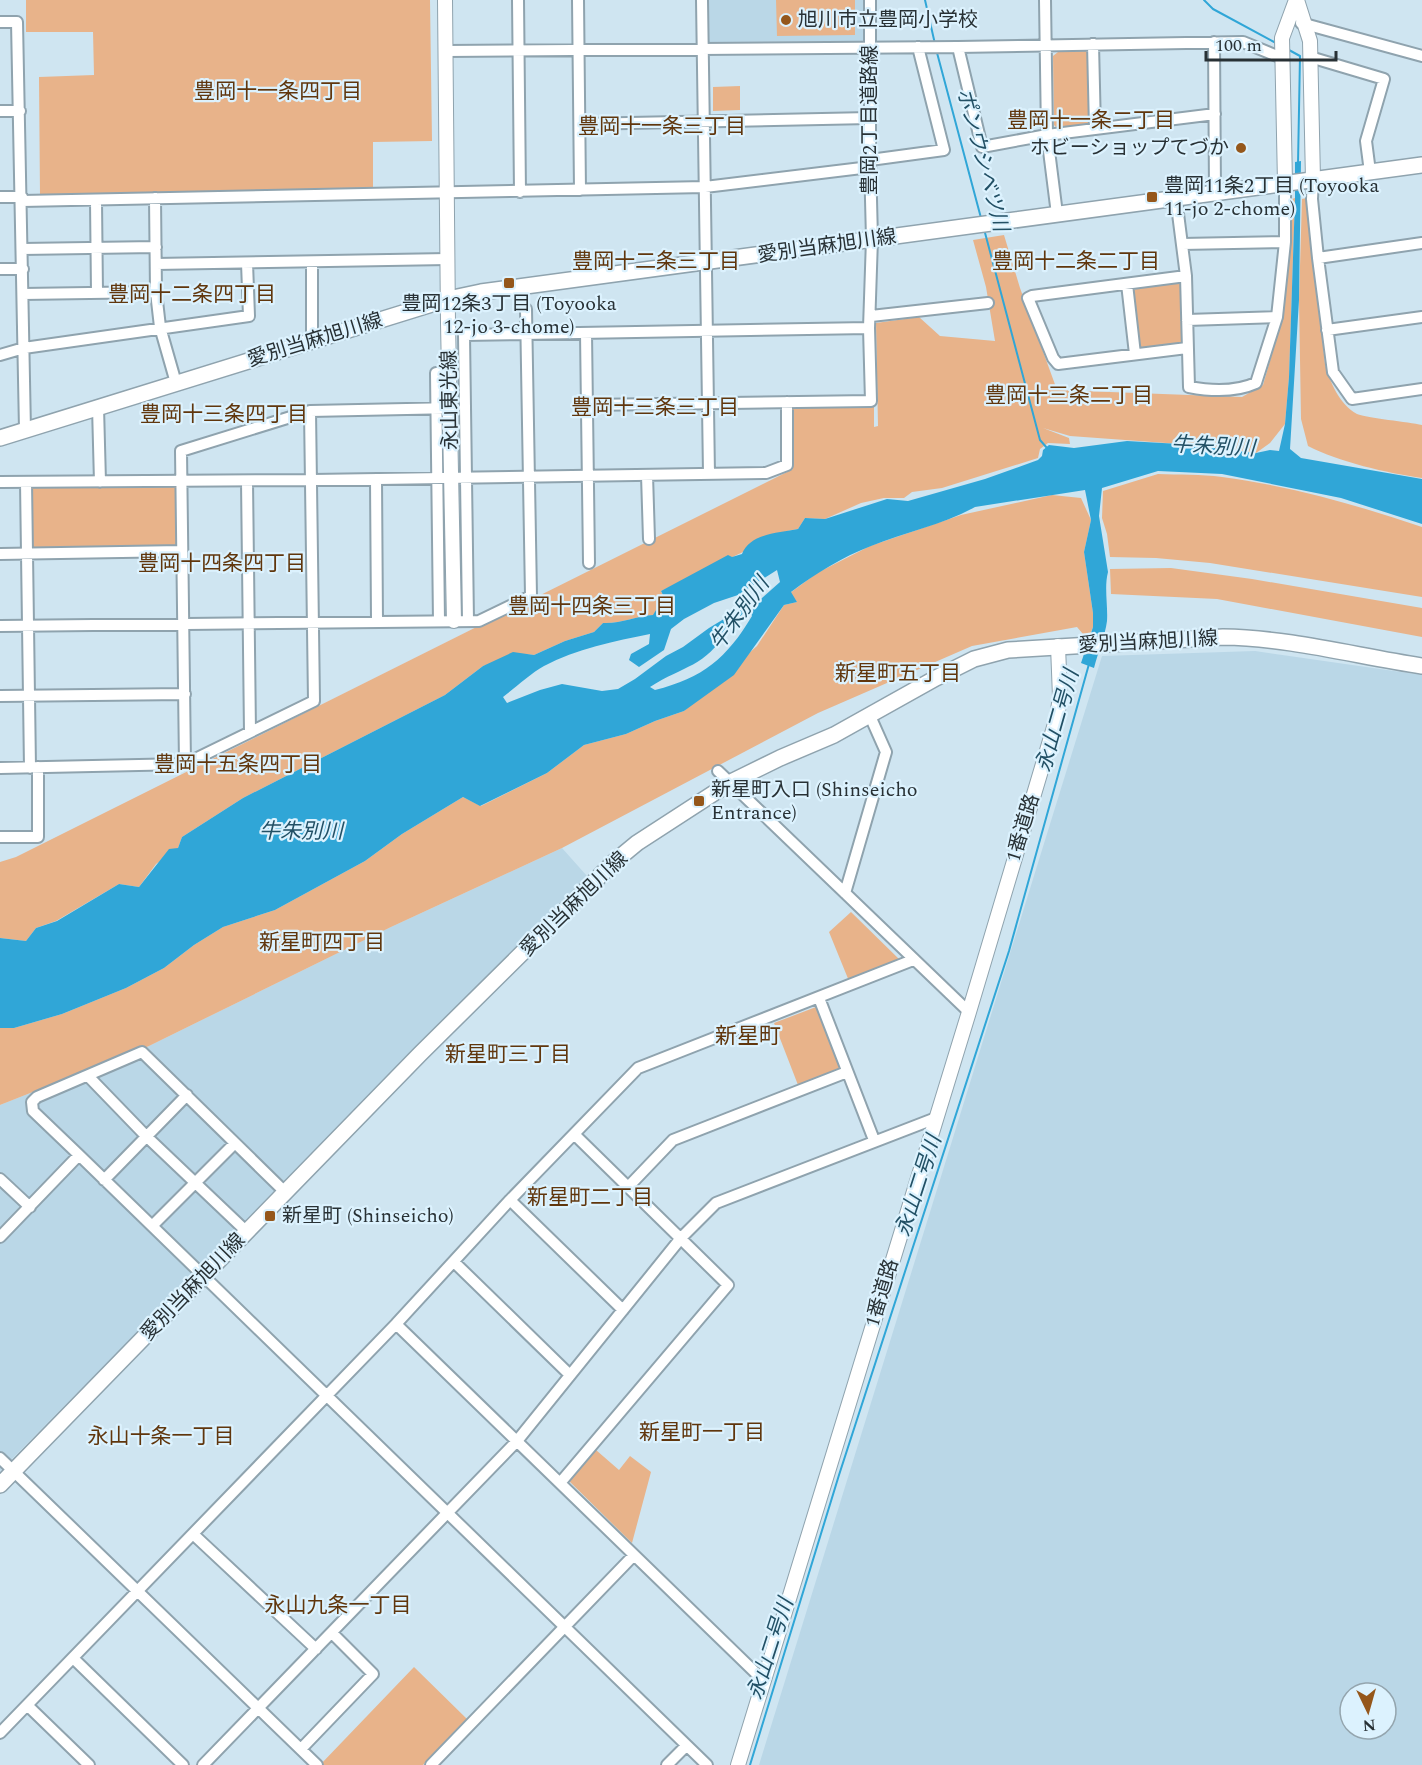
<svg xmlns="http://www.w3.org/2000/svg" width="1422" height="1765" viewBox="0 0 1422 1765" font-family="Spectral,'Noto Sans JP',serif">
	<rect width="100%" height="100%" fill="#cfe5f1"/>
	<!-- built -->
	<path fill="#bad7e7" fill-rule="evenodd" d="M709,0H863V41L709,42Z
		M1255,651L1422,675V1765H759L1102,656ZM1350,1693H1386V1729H1350Z
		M562,848L587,876L0,1471V1105L149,1046L391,927Z"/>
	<!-- green -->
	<path fill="#e8b38a" d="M26,0H430L432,141L373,142V189L40,196L39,77L94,75L93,32H26Z
		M776,0H855V35L777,36Z
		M1086,51L1088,53L1090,121L1089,123L1057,128L1054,125L1053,56L1058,52Z
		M740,86V110L713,111V87Z
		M1295,198L1289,377L1285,424L1270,443L1256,453L1180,444L1070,436L1043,428L1069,438L1070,444L1048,443L1040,449L1038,458L942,488L912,492L904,498H884L861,503L825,519L805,518L798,529L787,531L661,591L664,597L660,601L654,615C636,616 620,624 603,623L594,632L565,641L534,655L525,654L483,666L445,695L243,798L182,837L178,848L156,864L139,887L119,884L56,921L36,928L26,941L0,938V862L16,857L793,469L787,465V402L871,401L874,407V427L878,426L876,323L919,317L940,336L995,341L986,287L973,240L1004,235L1020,288L1057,390L1242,397L1263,385L1278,333L1286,274L1292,199Z
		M1307,198L1325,364C1330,382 1339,404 1357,414C1367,418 1409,422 1422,425V478C1387,473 1339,462 1308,446L1301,419L1299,300L1302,199Z
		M1181,282L1182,343L1137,349L1131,290Z
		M1158,474C1179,475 1201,474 1222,477C1291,486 1357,505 1422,527V597L1210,563L1156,558L1110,557L1107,534L1102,518L1103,491Z
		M181,481L182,551L27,554L26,482Z
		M1052,495L1081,498L1091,520L1084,552L1093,613V627L1088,640L1077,627L972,646L818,713L562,848L391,927L149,1046L0,1105V1028H14L62,1014L126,988L164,968L194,945L223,927L275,910L365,861L402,834L463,797L481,806L547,773L584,745L626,734L655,721L684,711L757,646L784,605L797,602L790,593L817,573L870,546L961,515Z
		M1171,568L1252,579L1422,608V637L1217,599L1111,594L1110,569Z
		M851,912L901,961L849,981L829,932Z
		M816,1007L840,1069L798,1085L774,1023Z
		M596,1450L619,1470L630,1456L651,1472L632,1543L569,1481Z
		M414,1667L467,1719L423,1765H320Z"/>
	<!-- water -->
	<path fill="#30a6d7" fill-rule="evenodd" d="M1301,161L1299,300L1290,449L1301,458L1422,479V524L1341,498L1222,474L1158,471L1102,488L1099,516L1108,572C1104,587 1108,605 1107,621C1105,636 1098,652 1094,668L1081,663L1093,627V613L1084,552L1091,520L1085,490L975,507C943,525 905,532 871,546C842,557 815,574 791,592L797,602L784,605L734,675L684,711L655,721L626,734L584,745L547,773L480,806L463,797L402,834L365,861L275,910L223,927L194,945L164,968L126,988L62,1014L14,1028H0V938L26,941L36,928L57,921L119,884L139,887L169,849L178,848L182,837L243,798L445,695L483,666L513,652L534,655L565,641L594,632L603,623C620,624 636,616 653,615L664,597L661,591L728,555L732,557L742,554C750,533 779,533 798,529L805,518L825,519L887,499L908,501L985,479L1038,460L1042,456L1043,450L1049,445L1074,448L1127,441L1180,444L1256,453L1270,450L1279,451L1285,424L1289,377L1295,198V162ZM777,570L780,582L762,598L742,608L709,628L683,647L666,656L635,679L618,689L602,691L562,684L540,690L507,703L503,697C516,687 530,674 544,666C576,649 615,641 650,634L649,644L631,654L629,660L639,667L664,650L671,629L684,619L714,603L738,595ZM750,611L752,616C727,658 703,678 655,690L650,687C684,665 705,668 728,629L727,621L732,618L738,619L744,612Z"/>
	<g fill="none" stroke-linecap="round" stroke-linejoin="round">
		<!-- stream -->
		<path stroke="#30a6d7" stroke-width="2" d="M925,0L935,44
			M1204,0L1213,9L1276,43
			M936,49L981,218
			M1289,50L1300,56L1298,164
			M984,229L1040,440L1047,448
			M750,1765L839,1475L1009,951L1089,664"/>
		<!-- street casing -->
		<g stroke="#8fa3ae" stroke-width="14">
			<path id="street" d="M518,0L520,192
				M578,0L580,190
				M702,0L709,474
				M1045,0L1047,135L1057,214
				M0,22H17L25,430
				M1301,23L1422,56
				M1214,42L1215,192
				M1093,44L1095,129
				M958,47L982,147L1047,135L1215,114
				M446,51L958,47L1243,42L1282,58
				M1310,57L1384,79L1366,141L1370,172
				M0,111H20
				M580,124L870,118
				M870,160L944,150L918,47
				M1313,180L1312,199L1318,258L1333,372L1352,399L1422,389
				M0,197H22
				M155,198L156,292L160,327L176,383
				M1176,198L1186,276L1189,387C1210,391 1236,392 1256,383L1277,317L1285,242V183
				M22,201L705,187L870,167
				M96,201L97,293
				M1182,244L1285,242
				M22,249L156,247
				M1318,258L1422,243
				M156,264L448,259
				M0,269H23
				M1186,276L1032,296L1028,298L1053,358L1058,364L1187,348
				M1127,284L1135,354
				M23,294L156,292
				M871,316L988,303
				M1187,320L1277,317
				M1327,330L1422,317
				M586,333L589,563
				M312,341V262
				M0,355L24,348L249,316L247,263
				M587,405L871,401L869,328L872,239L870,160V0
				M98,407L100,482
				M647,475L649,539
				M376,479L377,621
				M247,481L250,732
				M0,482L312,480L766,473L787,465V402
				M26,482L30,768
				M0,554L182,551
				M439,621L436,373H449
				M468,621L464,335L869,328
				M0,626L479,621L531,596L526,309
				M0,696L185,694
				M185,764L181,451L310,411L455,408
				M0,768L185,764L314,701L310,411
				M718,771L969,1012
				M0,837H38V767
				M845,893L886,752L870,716
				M819,998L874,1140
				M88,1076L146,1136L247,1232
				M0,1179L30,1207
				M104,1180L187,1095
				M629,1186L673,1140L847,1072
				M285,1192L142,1052L37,1097L32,1102L33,1111L79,1155L707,1765
				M510,1200L623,1310
				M152,1226L235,1143
				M0,1237L79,1155
				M454,1262L570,1375
				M396,1324L764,1681
				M0,1458L317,1765
				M560,1483L728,1285L575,1135
				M193,1534L316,1649
				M73,1658L183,1765
				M27,1705L89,1765
				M0,1733L396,1324L510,1200L638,1068L913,960
				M301,1749L373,1674L332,1633
				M203,1765L517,1441L681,1238L716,1203L936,1118
				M431,1765L634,1555
				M667,1765L686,1746"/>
		</g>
		<!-- secondary casing -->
		<g stroke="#8fa3ae" stroke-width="16">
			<path id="secondary" d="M445,0L448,323L454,621
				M1297,0L1310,41L1313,180
				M1285,183L1282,38L1296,0
				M738,1765L969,1012L1057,717L1060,697L1058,646"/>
		</g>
		<!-- primary casing -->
		<g stroke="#8fa3ae" stroke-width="18">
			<path id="primary" d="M0,438L448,299L481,292L1422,165
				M0,1485L420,1054L614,862L637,843L731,782L780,758L834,735L936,678L974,659L1008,650L1223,637C1290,638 1356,656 1422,666"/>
		</g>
		<!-- street -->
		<use href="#street" stroke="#fff" stroke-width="10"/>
		<!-- secondary -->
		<use href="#secondary" stroke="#fff" stroke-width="14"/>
		<!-- primary -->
		<use href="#primary" stroke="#fff" stroke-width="15"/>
	</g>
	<!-- markers -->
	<g fill="#95571b" stroke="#dcf2fe" stroke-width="2">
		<circle cx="786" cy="20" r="6"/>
		<circle cx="1241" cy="148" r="6"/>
		<rect x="1146" y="191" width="12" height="12" rx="3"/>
		<rect x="503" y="277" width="12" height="12" rx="3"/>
		<rect x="693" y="795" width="12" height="12" rx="3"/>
		<rect x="264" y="1210" width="12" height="12" rx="3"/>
	</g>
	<g text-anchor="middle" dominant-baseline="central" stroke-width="4.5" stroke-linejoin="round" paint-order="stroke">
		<!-- poi labels -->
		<g font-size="20" fill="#283135" stroke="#dcf2fe" text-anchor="start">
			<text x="798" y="20">旭川市立豊岡小学校</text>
			<text x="1229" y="148" text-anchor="end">ホビーショップてづか</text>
			<text x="1164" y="186">豊岡11条2丁目 (Toyooka<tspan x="1164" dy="23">11-jo 2-chome)</tspan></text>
			<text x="509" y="304" text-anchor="middle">豊岡12条3丁目 (Toyooka<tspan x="509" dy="23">12-jo 3-chome)</tspan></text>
			<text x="711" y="790">新星町入口 (Shinseicho<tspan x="711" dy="23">Entrance)</tspan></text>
			<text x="282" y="1216">新星町 (Shinseicho)</text>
		</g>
		<!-- street labels -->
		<g font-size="20" fill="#283135" stroke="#dcf2fe">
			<text transform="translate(870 120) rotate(-90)">豊岡2丁目道路線</text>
			<text transform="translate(827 246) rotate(-8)">愛別当麻旭川線</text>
			<text transform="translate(315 340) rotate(-17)">愛別当麻旭川線</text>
			<text transform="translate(450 400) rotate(-91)">永山東光線</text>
			<text transform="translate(1148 642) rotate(-3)">愛別当麻旭川線</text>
			<text transform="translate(1023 828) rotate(-73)">1番道路</text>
			<text transform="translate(574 904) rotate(-44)">愛別当麻旭川線</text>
			<text transform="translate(193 1287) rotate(-46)">愛別当麻旭川線</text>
			<text transform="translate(882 1293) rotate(-73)">1番道路</text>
		</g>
		<!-- neighbourhood labels -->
		<g font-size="21" fill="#60360d" stroke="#dcf2fe">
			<text x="278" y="92">豊岡十一条四丁目</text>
			<text x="1091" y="121">豊岡十一条二丁目</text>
			<text x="662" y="127">豊岡十一条三丁目</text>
			<text x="656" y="262">豊岡十二条三丁目</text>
			<text x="1076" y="262">豊岡十二条二丁目</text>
			<text x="192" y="295">豊岡十二条四丁目</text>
			<text x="1069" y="396">豊岡十三条二丁目</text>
			<text x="655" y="408">豊岡十三条三丁目</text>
			<text x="224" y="415">豊岡十三条四丁目</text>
			<text x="222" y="564">豊岡十四条四丁目</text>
			<text x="592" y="607">豊岡十四条三丁目</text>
			<text x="898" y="674">新星町五丁目</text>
			<text x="238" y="765">豊岡十五条四丁目</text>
			<text x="322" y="943">新星町四丁目</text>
			<text x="508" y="1055">新星町三丁目</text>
			<text x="590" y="1198">新星町二丁目</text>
			<text x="702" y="1433">新星町一丁目</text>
			<text x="161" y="1437">永山十条一丁目</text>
			<text x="338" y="1606">永山九条一丁目</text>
		</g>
		<!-- water labels -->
		<g font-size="21" font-style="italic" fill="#225065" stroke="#dcf2fe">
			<text transform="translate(982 160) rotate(75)">ポンウシベツ川</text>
			<text transform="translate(1213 447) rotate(3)">牛朱別川</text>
			<text transform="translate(740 614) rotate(-54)">牛朱別川</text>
			<text transform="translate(1058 721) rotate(-74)">永山二号川</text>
			<text x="301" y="832">牛朱別川</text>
			<text transform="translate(919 1186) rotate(-72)">永山二号川</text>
			<text transform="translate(771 1649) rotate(-72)">永山二号川</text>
		</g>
		<!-- quarter labels -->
		<g font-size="22" fill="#60360d" stroke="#dcf2fe">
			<text x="748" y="1036">新星町</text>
		</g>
	</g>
	<!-- north arrow -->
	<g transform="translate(1368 1711) rotate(175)"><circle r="28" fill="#dcf2fe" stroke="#94a5ae" stroke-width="1.5"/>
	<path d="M0-4.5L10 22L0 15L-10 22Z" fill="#95571b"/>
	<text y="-9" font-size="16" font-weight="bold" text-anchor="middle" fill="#283135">N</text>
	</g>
	<!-- scale -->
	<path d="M1206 51v9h130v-9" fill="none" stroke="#283135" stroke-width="3"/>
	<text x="1215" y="51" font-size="18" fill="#283135" stroke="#dcf2fe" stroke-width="4.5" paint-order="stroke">100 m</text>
</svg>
